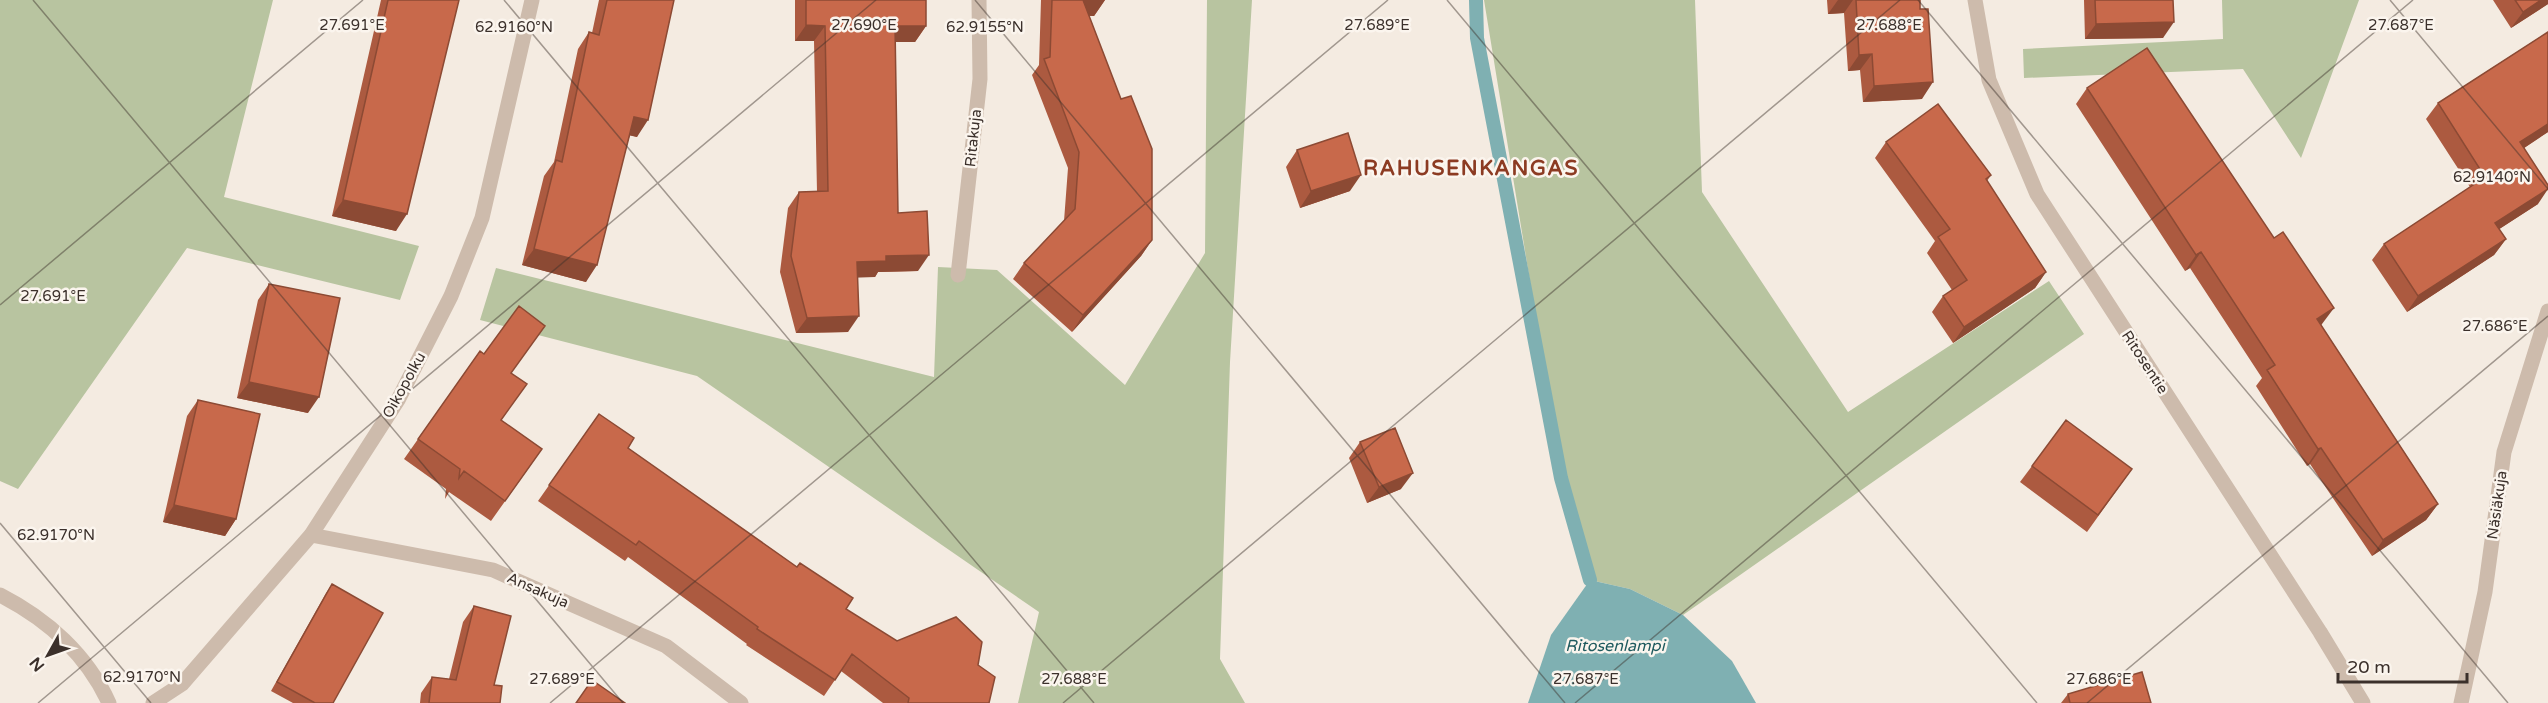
<svg xmlns="http://www.w3.org/2000/svg" width="2548" height="703" viewBox="0 0 2548 703" font-family="'Varela Round',sans-serif">
	<rect width="100%" height="100%" fill="#f4ebe1"/>
	<!-- green -->
	<path fill="#b8c4a0" d="M0,0H273L224,197L419,246L400,300L187,248L18,489L0,481Z
		M1207,0H1252L1230,362L1220,659L1245,703H1018L1039,612L697,376L480,320L496,268L934,377L938,267L997,270L1125,385L1205,253Z
		M1484,0H1695L1702,192L1848,412L2049,281L2084,334L1683,615L1630,589L1590,580L1552,416Z
		M2222,0H2359L2301,158L2243,69L2024,78L2023,49L2223,39Z"/>
	<!-- water -->
	<path fill="#7fb0b2" d="M1590,580L1630,589L1683,615L1732,661L1756,703H1528L1551,635Z"/>
	<g fill="none" stroke-linecap="round" stroke-linejoin="round">
		<!-- stream -->
		<path stroke="#7fb0b2" stroke-width="14" d="M1476,0L1477,38L1561,478L1590,580"/>
		<!-- minor -->
		<path stroke="#cdbbac" stroke-width="15" d="M1975,0L1989,80L2037,194L2320,632L2363,703
			M958,275L980,79L979,0
			M311,535L493,570L666,646L741,703
			M153,703L182,684L311,535L398,400L451,296L482,218L532,0
			M2461,703L2485,592L2504,452L2548,311"/>
		<!-- tertiary -->
		<path stroke="#cdbbac" stroke-width="15" d="M0,595C47,619 87,655 109,703"/>
	</g>
	<!-- wall -->
	<path fill="#ac5a40" d="M381,0H459L396,231L332,216Z
		M599,0H674L637,137L630,135L586,282L522,265L544,176L554,162L578,49L589,32L592,33Z
		M795,0H926V26L915,42H895L898,213L918,271L878,272L875,277H858L848,332L796,333L780,272L788,208L799,192H817L814,41H795Z
		M1041,0H1105L1094,16H1089L1152,240L1141,256L1072,332L1013,279L1024,263L1064,221L1068,168L1032,75L1039,65Z
		M1827,0H1920L1922,99L1863,102L1860,70L1848,71L1844,13L1828,14Z
		M2084,0H2173L2163,38L2085,39Z
		M2493,0H2548V4L2511,28Z
		M2548,32V132L2524,148L2538,204L2499,229L2506,239L2494,255L2407,312L2372,260L2384,244L2470,187L2426,119L2438,103Z
		M2087,88L2322,324L2321,325L2438,504L2426,520L2372,556L2310,464L2307,466L2256,386L2262,378L2190,268L2185,271L2076,104Z
		M1886,142L1991,175L1987,181L2046,272L2035,288L1953,343L1932,312L1943,296L1952,290L1927,253L1935,241L1875,158Z
		M1297,150L1350,191L1300,208L1286,167Z
		M269,284L308,413L237,398L258,300Z
		M480,351L511,373L501,420L542,449L491,521L449,492L445,499L446,489L404,459Z
		M198,400L236,519L225,536L163,522L187,416Z
		M599,414L628,448L846,609L897,641L978,665L989,703H883L841,671L824,696L746,645L747,644L628,557L625,561L538,501Z
		M1360,442L1401,489L1367,503L1349,458Z
		M2032,466L2132,469L2087,532L2020,482Z
		M332,584L333,703H293L271,691L326,593Z
		M474,606L494,685L500,703H420L421,693L432,677L449,679L463,622Z
		M2068,694L2070,703H2061Z"/>
	<!-- shaded-wall -->
	<path fill="#8c4a34" d="M1082,0H1105L1094,16L1071,15Z
		M1838,0H1853L1844,13L1828,14Z
		M2541,0H2548V4L2511,28L2523,12Z
		M2174,22L2163,38L2085,39L2096,24Z
		M806,25L825,26L814,41H795Z
		M895,26H926L915,42H884Z
		M1872,54L1860,70L1848,71L1859,55Z
		M1933,82L1922,99L1863,102L1874,86Z
		M634,117L648,120L637,137L623,134Z
		M2548,124V132L2509,158L2520,142Z
		M1361,175L1350,191L1300,208L1311,191Z
		M2548,189L2538,204L2484,239L2495,223Z
		M343,200L407,214L396,231L332,216Z
		M2506,239L2494,255L2407,312L2418,296Z
		M1152,240L1141,256L1072,332L1083,315Z
		M534,249L597,265L586,282L522,265Z
		M2201,252L2190,268L2185,271L2196,255Z
		M929,255L918,271L878,272L875,277L846,278L857,262L886,256Z
		M2046,272L2035,288L1953,343L1964,327Z
		M2334,308L2322,324L2306,335L2317,319Z
		M859,316L848,332L796,333L807,318Z
		M249,382L319,397L308,413L237,398Z
		M2321,448L2310,464L2307,466L2318,449Z
		M1413,473L1401,489L1367,503L1379,487Z
		M2438,504L2426,520L2372,556L2383,540Z
		M174,505L236,519L225,536L163,522Z"/>
	<!-- building -->
	<path fill="#c8694b" stroke="#8c4a34" stroke-width="1.5" d="M388,0H459L407,214L343,200Z
		M607,0H674L648,120L634,117L597,265L534,249L556,160L562,162L589,32L599,35Z
		M806,0H926V26H895L898,213L927,211L929,255L886,256V261L857,262L859,316L807,318L791,256L799,192L828,191L825,26L806,25Z
		M1052,0H1083L1121,99L1131,96L1152,149V240L1083,315L1024,263L1075,209L1079,152L1044,59L1050,57Z
		M1856,0H1920V9H1928L1933,82L1874,86L1872,54L1859,55Z
		M2095,0H2173L2174,22L2096,24Z
		M2515,0H2541L2523,12Z
		M2548,32V124L2520,142L2548,185V189L2495,223L2506,239L2418,296L2384,244L2485,177L2438,103Z
		M2147,48L2274,238L2283,232L2334,308L2317,319L2438,504L2383,540L2321,448L2318,449L2267,370L2275,365L2201,252L2196,255L2087,88Z
		M1938,104L1991,175L1986,179L2046,272L1964,327L1943,296L1967,280L1938,237L1950,229L1886,142Z
		M1348,133L1361,175L1311,191L1297,150Z
		M269,284L340,298L319,397L249,382Z
		M519,306L545,326L511,373L527,384L501,420L542,449L505,501L464,471L459,478L460,469L418,439L480,351L484,354Z
		M198,400L260,414L236,519L174,505Z
		M599,414L634,438L628,448L797,567L800,563L853,598L846,609L897,641L956,617L982,642L978,665L995,677L989,703H908L909,698L852,654L835,680L757,629L758,627L639,541L636,545L549,485Z
		M2066,420L2132,469L2098,515L2032,466Z
		M1395,428L1413,473L1379,487L1360,442Z
		M332,584L383,613L333,703H315L277,682Z
		M474,606L511,616L494,685L502,686L500,703H429L432,677L456,680Z
		M2142,672L2151,703H2070L2068,694Z
		M592,680L625,703H576Z"/>
	<!-- ticks -->
	<path fill="none" stroke="#3b302b" stroke-width="1.5" stroke-opacity="0.45" d="M33,0L623,703M504,0L1094,703M975,0L1565,703M1447,0L2037,703M1918,0L2508,703M2390,0L2548,189M0,305L363,0M0,523L151,703M38,703L876,0M550,703L1388,0M1063,703L1900,0M1575,703L2413,0M2087,703L2548,316"/>
	<g text-anchor="middle" dominant-baseline="central" stroke-width="5" stroke-linejoin="round" paint-order="stroke">
		<!-- street labels -->
		<g font-size="15" fill="#3b302b" stroke="#fbf5ee">
			<text transform="translate(973 138) rotate(-84)">Ritakuja</text>
			<text transform="translate(2145 362) rotate(57)">Ritosentie</text>
			<text transform="translate(404 385) rotate(-61)">Oikopolku</text>
			<text transform="translate(2497 505) rotate(-82)">Näsiäkuja</text>
			<text transform="translate(538 590) rotate(24)">Ansakuja</text>
		</g>
		<!-- water labels -->
		<g font-size="16" font-style="italic" fill="#1f5a5e" stroke="#fbf5ee">
			<text x="1615" y="646">Ritosenlampi</text>
		</g>
		<!-- district labels -->
		<g font-size="21" font-weight="bold" letter-spacing="1.5" fill="#8c3b22" stroke="#fbf5ee">
			<text x="1471" y="168">RAHUSENKANGAS</text>
		</g>
	</g>
	<g font-size="15" text-anchor="middle" fill="#3b302b" stroke="#fbf5ee" stroke-width="5" stroke-linejoin="round" paint-order="stroke">
		<text x="1377" y="30">27.689°E</text>
		<text x="2401" y="30">27.687°E</text>
		<text x="352" y="30">27.691°E</text>
		<text x="864" y="30">27.690°E</text>
		<text x="1889" y="30">27.688°E</text>
		<text x="514" y="32">62.9160°N</text>
		<text x="985" y="32">62.9155°N</text>
		<text x="2492" y="182">62.9140°N</text>
		<text x="53" y="301">27.691°E</text>
		<text x="2495" y="331">27.686°E</text>
		<text x="56" y="540">62.9170°N</text>
		<text x="142" y="682">62.9170°N</text>
		<text x="562" y="684">27.689°E</text>
		<text x="1074" y="684">27.688°E</text>
		<text x="1586" y="684">27.687°E</text>
		<text x="2099" y="684">27.686°E</text>
	</g>
	<!-- north arrow -->
	<g transform="translate(48 655) rotate(230)" stroke="#fbf5ee" stroke-width="4.5" paint-order="stroke">
	<path d="M0-4.5L10 22L0 15L-10 22Z" fill="#3b302b"/>
	<text y="-9" font-size="16" font-weight="bold" text-anchor="middle" fill="#3b302b">N</text>
	</g>
	<!-- scale -->
	<path d="M2338 673v9h129v-9" fill="none" stroke="#3b302b" stroke-width="3"/>
	<text x="2347" y="673" font-size="18" fill="#3b302b" stroke="#fbf5ee" stroke-width="4.5" paint-order="stroke">20 m</text>
</svg>
